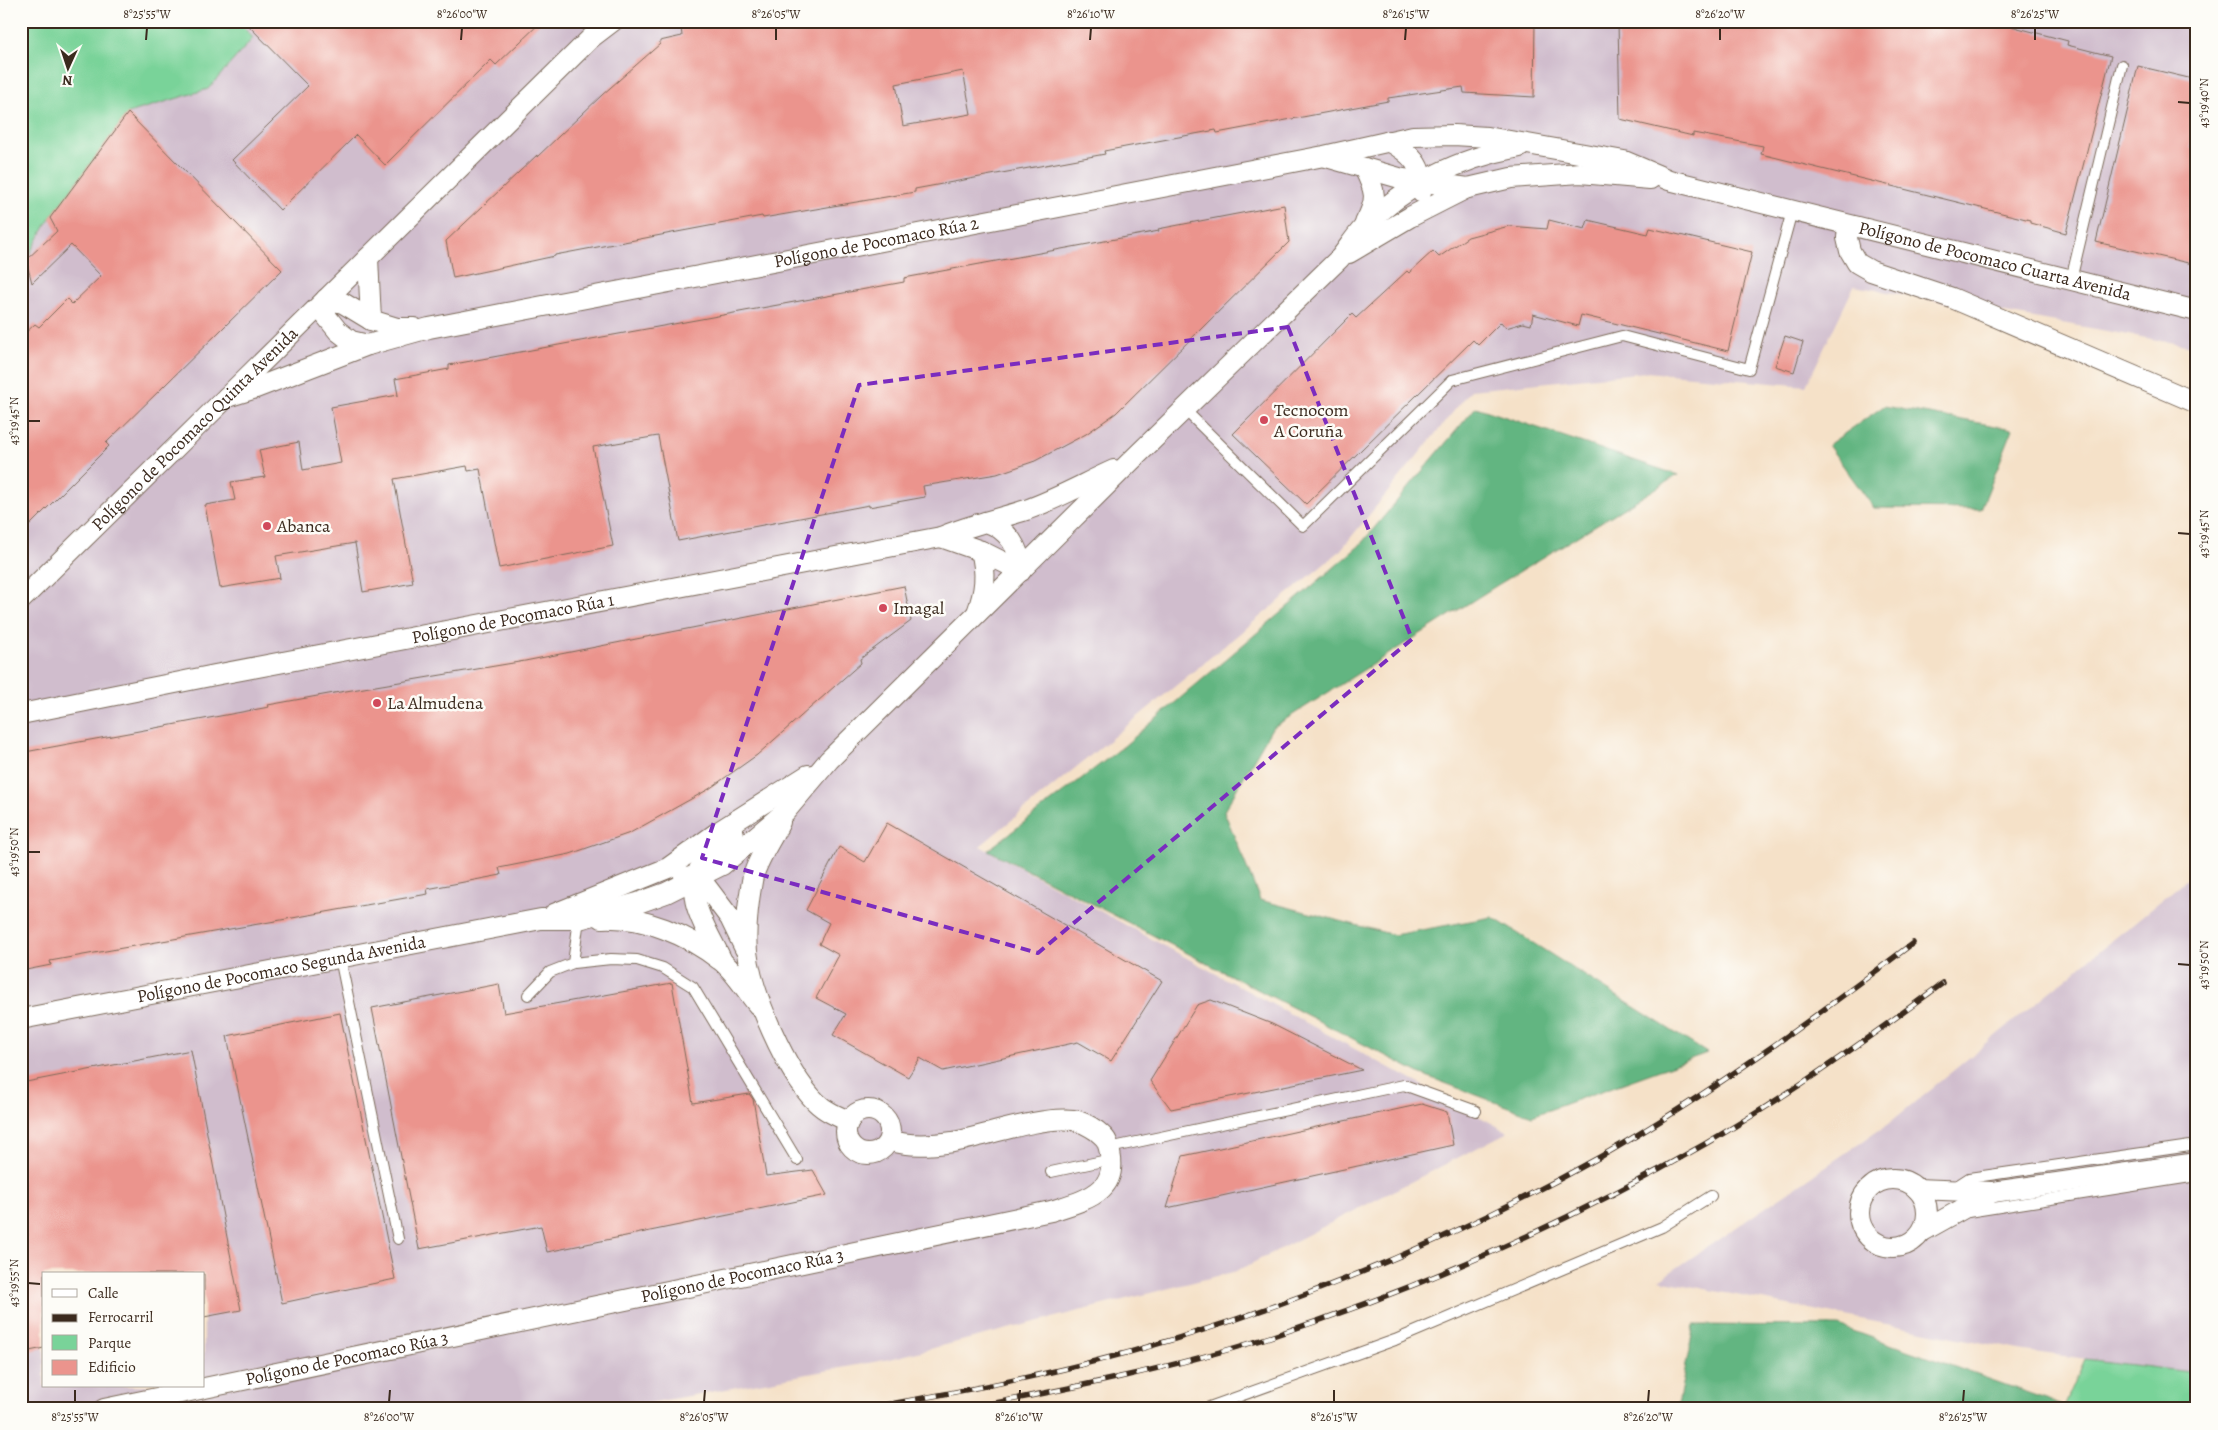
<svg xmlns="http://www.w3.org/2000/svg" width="2218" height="1430" viewBox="0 0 2218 1430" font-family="Alegreya,serif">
	<rect width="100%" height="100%" fill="#fdfcf7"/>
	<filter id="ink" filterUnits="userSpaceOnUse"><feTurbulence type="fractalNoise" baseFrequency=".02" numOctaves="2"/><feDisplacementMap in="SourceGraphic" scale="10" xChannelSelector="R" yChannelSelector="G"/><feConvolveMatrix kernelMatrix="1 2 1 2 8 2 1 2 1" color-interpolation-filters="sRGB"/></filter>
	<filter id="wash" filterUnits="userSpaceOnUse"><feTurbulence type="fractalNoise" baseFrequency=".0096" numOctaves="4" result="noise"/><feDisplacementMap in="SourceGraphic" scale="20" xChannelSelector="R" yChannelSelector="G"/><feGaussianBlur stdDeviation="1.12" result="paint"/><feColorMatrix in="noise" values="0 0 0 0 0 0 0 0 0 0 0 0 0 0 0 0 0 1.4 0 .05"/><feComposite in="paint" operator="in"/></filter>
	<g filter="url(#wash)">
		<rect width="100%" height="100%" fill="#f5e1c8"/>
		<!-- industrial -->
		<path fill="#d0bdcd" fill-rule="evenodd" d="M238,21H2197V347L1854,286L1806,386L1646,372L1471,390L1339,552L980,846L1508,1132L1237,1271L890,1359L617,1409H21V275L26,260L50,218L128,113L208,89L253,38ZM44,1274H204V1386H44Z
			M2197,871V1373L2025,1351L1659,1280L1888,1124Z"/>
		<!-- green -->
		<path fill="#79d399" stroke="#5a7e5c" d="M21,21H238L253,38L208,89L128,113L50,218L26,260L21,275Z
			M2085,1359L2197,1373V1409H2063Z"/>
		<!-- forest -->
		<path fill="#62b581" stroke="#4e7050" d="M1884,406L2013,429L1981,509L1874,508L1828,445Z
			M1476,407L1678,475L1496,586L1272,728L1224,811L1260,900L1394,935L1492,917L1707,1053L1532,1116L1421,1074L988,850L1124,746L1359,546Z
			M1694,1325L1839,1326L2065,1406L2063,1409H1677Z"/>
		<g id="blocks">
			<!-- building -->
			<path fill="#eb948d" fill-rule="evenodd" d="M244,21H542L496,65L491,60L385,165L356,135L280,210L232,160L308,86Z
				M696,21H1535L1534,97L1464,93L1463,87L1388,98V101L1217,133L1216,130L1104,151L1105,154L915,189V192L763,218L762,216L555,255V256L453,278L446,241L537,155V157L602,95L660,44V41L682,36L681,27ZM963,71L971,114L903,126L896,84Z
				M1618,21H1991L2068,41L2067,45L2111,56L2066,233L2030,223V220L1761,154L1763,146L1693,133V136L1620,119Z
				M2138,66L2197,80V120L2190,148L2197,149V265L2096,242Z
				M128,113L282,270L106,443L109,446L21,534V337L35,324L39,327L67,299L72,304L101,276L71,245L32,283L26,260L57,231L50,218Z
				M1284,205L1289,242L1116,413L1086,434L1035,461L997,474L923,486L925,497L869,507V505L678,541L658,436L593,447L613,546L499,568L480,469L468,471L467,466L394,479L413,583L363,592L355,543L276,556L280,578L220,588L205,505L235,500L231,482L265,477L259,450L299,442L303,470L341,463L331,407L398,395L395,379L449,369V365L904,282V278L1159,231L1158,229Z
				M1549,220L1585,229L1588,220L1648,234L1650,228L1752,252L1728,351L1581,315L1578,326L1533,314L1531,325L1523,323L1506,328L1501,322L1478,345L1473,340L1306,504L1233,434L1352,314L1356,318L1407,271L1409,273L1433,251L1439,257L1468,237L1509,226L1547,229Z
				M1785,336L1803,342L1794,372L1775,366Z
				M904,586L911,621L860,659L861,663L757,755L709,789L630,833L570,854L499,868L501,875L427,889L428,894L100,952L50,961L51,965L21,971V756L26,755L25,752L269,707L268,705L334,693L525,661Z
				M887,823L1162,981L1111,1061L1078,1042L943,1071L920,1058L908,1077L833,1035L846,1014L816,998L839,955L819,944L829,923L806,910L839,847L865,862Z
				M672,983L693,1103L749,1094L753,1099L766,1176L813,1170L827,1195L547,1252L541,1226L419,1249L372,1008L499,984L504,1013Z
				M1211,1000L1272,1024L1362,1070L1171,1109L1150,1081L1197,1005Z
				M340,1013L395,1279L282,1303L227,1036Z
				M191,1050L241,1310L204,1317V1274H44V1348L24,1352L21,1338V1083Z
				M1422,1104L1447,1112L1453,1145L1167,1208L1183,1156Z"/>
		</g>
	</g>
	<g filter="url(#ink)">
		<use href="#blocks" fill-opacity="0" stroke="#7c6a5a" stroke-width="1"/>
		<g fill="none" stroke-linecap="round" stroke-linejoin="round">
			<!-- service casing -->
			<g stroke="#7c6a5a" stroke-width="12">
				<path id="service" d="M2071,280L2122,65
					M1185,410L1303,526L1452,380L1622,336L1749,369L1792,211
					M340,958L398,1239
					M573,963L579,919
					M528,995L550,972L573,963L611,959L637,960L663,968L693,987L797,1160
					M1109,1148L1404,1085L1476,1111
					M1051,1172L1112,1159
					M1955,1187L1969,1178L2197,1145
					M1968,1212L2197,1176
					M1204,1409L1395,1340L1662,1227L1711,1196"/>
			</g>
			<!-- minor casing -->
			<g stroke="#7c6a5a" stroke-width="22">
				<g id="minor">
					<path d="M1389,141C1410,153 1425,166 1421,192"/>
					<path d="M1326,157L1403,179L1468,188L1511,178L1580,173L1650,179"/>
					<path d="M1364,168C1376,192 1378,199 1365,223"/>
					<path d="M1848,225L1847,238L1850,251L1857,263L1871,271L1952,298L2197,403"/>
					<path d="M1349,253L1410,217L1467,188"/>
					<path d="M368,258L371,320"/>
					<path d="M368,345L351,341L338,331L326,316V299L343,303L371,320L397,328H414"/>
					<path id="s1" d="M227,397L256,388L368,345L429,328L1324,156L1413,136L1454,135L1487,137L1624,161L1669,180L2197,311"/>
					<path d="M941,537L981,551C987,574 985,591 977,613"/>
					<path d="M981,551L1021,571C1020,548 1008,529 986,522"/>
					<path id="s2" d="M21,600L592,37L613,21"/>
					<path id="s3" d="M21,714L215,675L941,537C969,525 998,519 1026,510C1057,499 1085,483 1114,470"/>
					<path d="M780,822C772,839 755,863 752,881C748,904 745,929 747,952C752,994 786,1072 816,1102C825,1111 837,1116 849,1121"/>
					<path d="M684,876L705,885L730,918L745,949"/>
					<path d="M554,914L668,868L718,832L808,775"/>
					<path d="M602,918C644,916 688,935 720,960C735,971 746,991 758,1005"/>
					<path d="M722,961C708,930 678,892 705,861C714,851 724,842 734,834"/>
					<path id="s4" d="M21,1019L541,919H579L638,903L666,893L722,865L785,812L829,760L1129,463L1340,258C1348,248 1355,237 1363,228C1407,183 1459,158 1520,147"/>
					<circle cx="868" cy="1132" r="22"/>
					<circle cx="1893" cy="1213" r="34"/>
					<path d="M1917,1189L1993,1192L2197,1163"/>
					<path d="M1923,1231L1993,1192"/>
					<path id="s5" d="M104,1409L1051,1211C1089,1199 1124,1191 1107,1142C1105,1137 1101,1135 1097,1131C1091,1127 1081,1121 1073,1120C1041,1116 986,1136 953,1142C932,1145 909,1147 889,1140"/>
				</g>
			</g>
			<!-- service -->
			<use href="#service" stroke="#fff" stroke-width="10"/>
			<!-- minor -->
			<use href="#minor" stroke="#fff" stroke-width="20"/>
			<!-- rail casing -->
			<g stroke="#3b2a1e" stroke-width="5.5">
				<path id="rail" d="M862,1409C935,1396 1008,1383 1080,1365C1259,1321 1439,1247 1600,1157C1710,1094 1813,1019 1913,943
					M964,1409C1067,1389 1170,1369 1270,1337C1421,1288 1567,1223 1705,1144C1788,1096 1866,1040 1943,983"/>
			</g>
			<!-- rail -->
			<use href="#rail" stroke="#fdfcf7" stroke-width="4" stroke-dasharray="11" stroke-linecap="butt"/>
		</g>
	</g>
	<!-- marked area -->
	<path fill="none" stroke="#7b2cbf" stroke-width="4" stroke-dasharray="10 6" stroke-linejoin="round" d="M1288,327L1412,639L1038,953L702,858L859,385Z"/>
	<!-- ticks -->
	<path fill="none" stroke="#3b2a1e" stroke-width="2" d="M146,40L147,28M461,40L462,28M776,40V28M1090,40L1091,28M1405,40L1406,28M1720,40V28M2035,40V28M2178,102L2190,103M28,421H40M2178,533L2190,534M28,852H40M2178,964L2190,965M28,1283L40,1284M75,1402V1390M389,1402L390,1390M704,1402L705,1390M1019,1402L1020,1390M1334,1402V1390M1648,1402L1649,1390M1963,1402L1964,1390"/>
	<!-- markers -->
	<g fill="#d1495b" stroke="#fdfcf7" stroke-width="2">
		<circle cx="1264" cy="420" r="5"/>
		<circle cx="267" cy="526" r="5"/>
		<circle cx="883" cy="608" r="5"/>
		<circle cx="377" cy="703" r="5"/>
	</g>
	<g text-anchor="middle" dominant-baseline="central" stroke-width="5" stroke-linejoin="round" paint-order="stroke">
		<!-- street labels -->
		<g font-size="18" fill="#3b2a1e" stroke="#fdfcf7">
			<text stroke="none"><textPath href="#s1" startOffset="669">Polígono de Pocomaco Rúa 2</textPath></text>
			<text stroke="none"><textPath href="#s1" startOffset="1814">Polígono de Pocomaco Cuarta Avenida</textPath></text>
			<text stroke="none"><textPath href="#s2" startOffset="244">Polígono de Pocomaco Quinta Avenida</textPath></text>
			<text stroke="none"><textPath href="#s3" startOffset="501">Polígono de Pocomaco Rúa 1</textPath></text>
			<text stroke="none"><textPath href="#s4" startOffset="265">Polígono de Pocomaco Segunda Avenida</textPath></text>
			<text stroke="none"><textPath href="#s5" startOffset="652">Polígono de Pocomaco Rúa 3</textPath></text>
			<text stroke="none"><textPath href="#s5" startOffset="248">Polígono de Pocomaco Rúa 3</textPath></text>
		</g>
		<!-- poi labels -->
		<g font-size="18" fill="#3b2a1e" stroke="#fdfcf7" text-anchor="start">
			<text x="1274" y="410">Tecnocom<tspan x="1274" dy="21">A Coruña</tspan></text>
			<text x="277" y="526">Abanca</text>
			<text x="893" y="608">Imagal</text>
			<text x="387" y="703">La Almudena</text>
		</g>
	</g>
	<!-- margin -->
	<rect width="2218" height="1430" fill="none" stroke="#fdfcf7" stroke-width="55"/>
	<!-- legend -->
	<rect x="42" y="1272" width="162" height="115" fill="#fdfcf7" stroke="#afa8a0"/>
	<rect x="52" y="1289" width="25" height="8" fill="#ffffff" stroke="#afa8a0"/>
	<text x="88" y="1298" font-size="15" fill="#3b2a1e">Calle</text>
	<rect x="52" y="1314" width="25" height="8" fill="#3b2a1e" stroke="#afa8a0"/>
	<text x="88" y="1322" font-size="15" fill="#3b2a1e">Ferrocarril</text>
	<rect x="52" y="1335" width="25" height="15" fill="#79d399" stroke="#afa8a0"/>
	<text x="88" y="1348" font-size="15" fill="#3b2a1e">Parque</text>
	<rect x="52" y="1360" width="25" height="15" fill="#eb948d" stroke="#afa8a0"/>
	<text x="88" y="1372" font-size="15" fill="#3b2a1e">Edificio</text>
	<!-- north arrow -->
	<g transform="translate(68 68) rotate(183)" stroke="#fdfcf7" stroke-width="4" paint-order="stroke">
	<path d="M0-4L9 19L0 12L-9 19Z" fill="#3b2a1e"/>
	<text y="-8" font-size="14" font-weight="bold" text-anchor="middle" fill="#3b2a1e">N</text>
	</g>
	<rect x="28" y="28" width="2162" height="1374" fill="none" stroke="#3b2a1e" stroke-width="2"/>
	<g font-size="12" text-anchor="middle" fill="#3b2a1e">
		<text x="147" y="18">8°25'55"W</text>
		<text x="462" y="18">8°26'00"W</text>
		<text x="776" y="18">8°26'05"W</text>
		<text x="1091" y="18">8°26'10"W</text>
		<text x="1406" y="18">8°26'15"W</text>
		<text x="1720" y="18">8°26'20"W</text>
		<text x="2035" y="18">8°26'25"W</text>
		<text transform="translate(2204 103) rotate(-90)" y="4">43°19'40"N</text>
		<text transform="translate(14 421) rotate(-90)" y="4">43°19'45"N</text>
		<text transform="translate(2204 534) rotate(-90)" y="4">43°19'45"N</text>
		<text transform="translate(14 852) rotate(-90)" y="4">43°19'50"N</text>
		<text transform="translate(2204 965) rotate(-90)" y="4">43°19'50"N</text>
		<text transform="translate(14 1283) rotate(-90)" y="4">43°19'55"N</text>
		<text x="75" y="1421">8°25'55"W</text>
		<text x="389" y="1421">8°26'00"W</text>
		<text x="704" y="1421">8°26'05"W</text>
		<text x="1019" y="1421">8°26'10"W</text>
		<text x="1334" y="1421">8°26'15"W</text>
		<text x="1648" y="1421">8°26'20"W</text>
		<text x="1963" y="1421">8°26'25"W</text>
	</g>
</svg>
